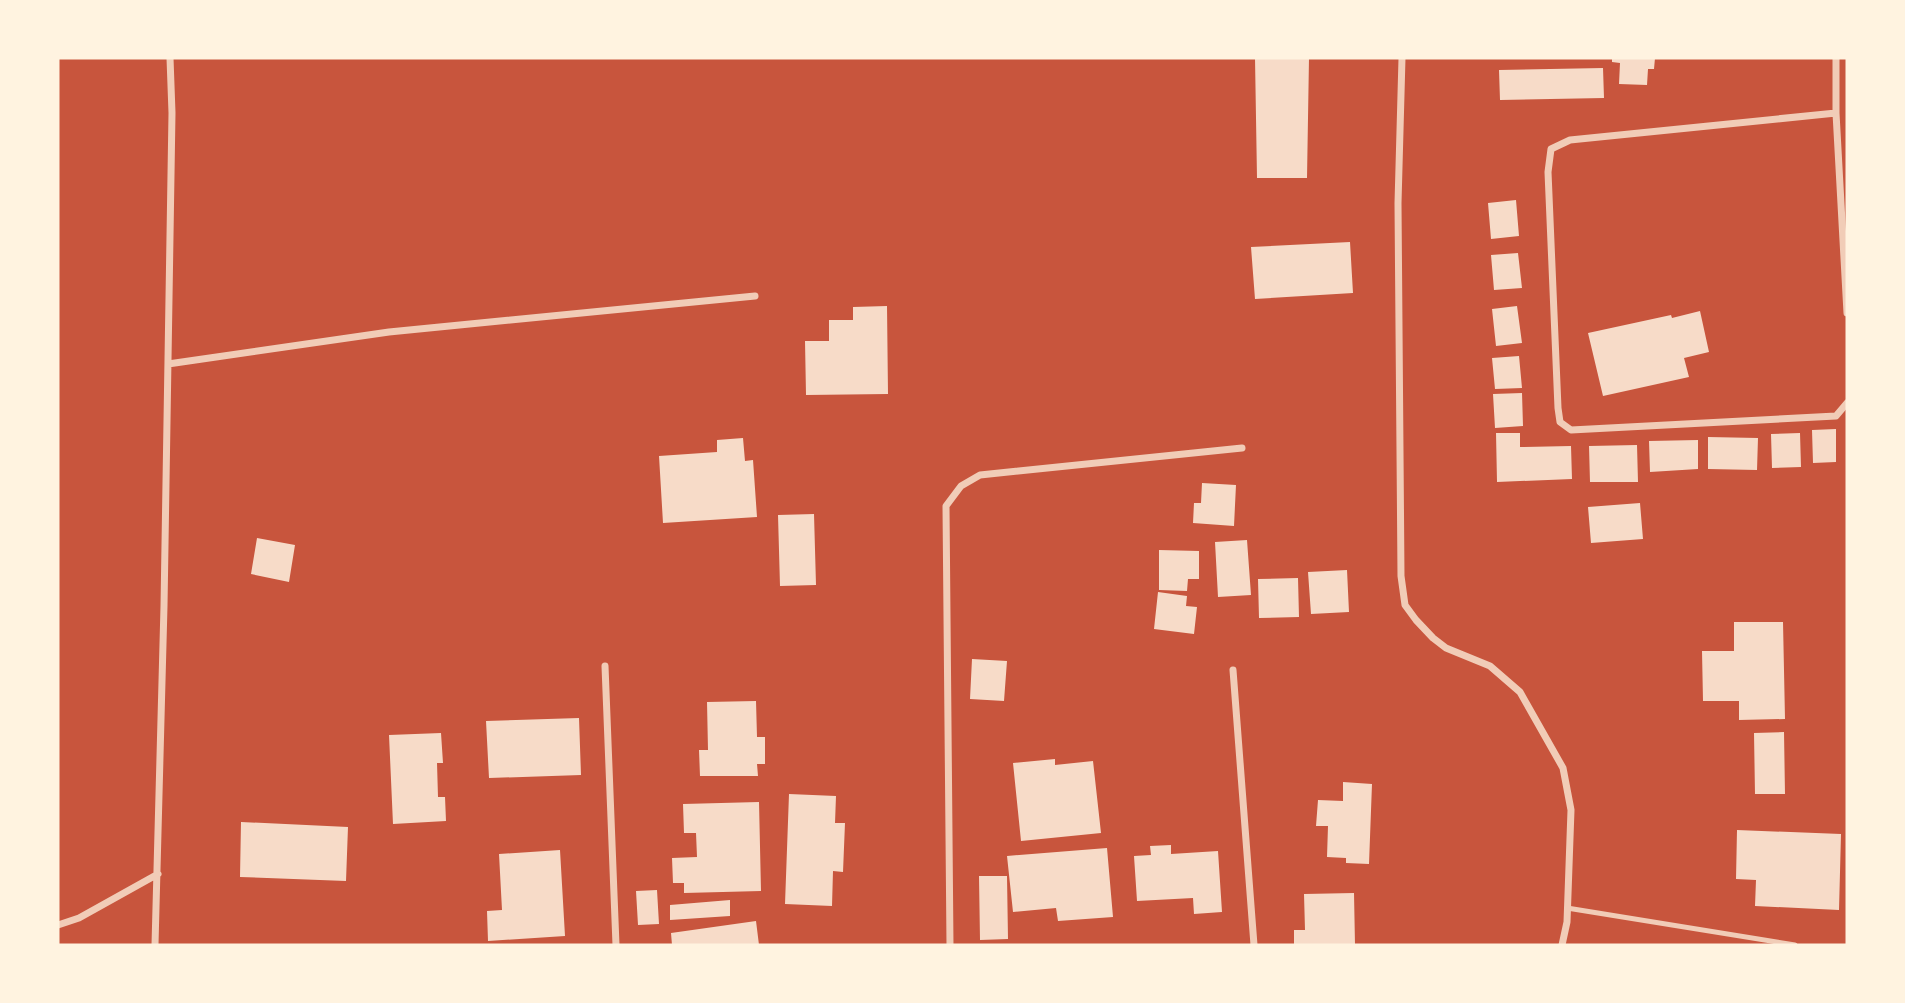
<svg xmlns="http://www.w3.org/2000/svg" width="1905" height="1003" viewBox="0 0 1905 1003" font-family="Arial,sans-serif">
	<rect width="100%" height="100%" fill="#c8553d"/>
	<!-- building -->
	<path fill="#f7dbc8" d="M1255,58H1309L1307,178H1257Z
		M1612,58H1655L1654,69H1648L1647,85L1619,84L1620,63L1612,62Z
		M1603,68L1604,98L1500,100L1499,70Z
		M1516,200L1519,236L1491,239L1488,203Z
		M1350,242L1353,293L1255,299L1251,247Z
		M1518,253L1522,288L1494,290L1491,255Z
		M887,306L888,394L806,395L805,341H829V320H853V307Z
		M1517,306L1522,343L1496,346L1492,309Z
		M1700,311L1709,352L1684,358L1689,377L1603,396L1588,333L1671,315L1672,318Z
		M1519,356L1522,388L1495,389L1492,358Z
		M1522,393L1523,426L1495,428L1493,394Z
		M1836,429V462L1813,463L1812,430Z
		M1496,433H1520V447L1571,446L1572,479L1497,482Z
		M1800,433L1801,467L1772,468L1771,434Z
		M1708,437L1758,438L1757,470L1708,469Z
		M743,438L745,461L753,460L757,517L663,523L659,456L717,452V440Z
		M1698,440V469L1650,472L1649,441Z
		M1637,445L1638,482H1590L1589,446Z
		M1202,483L1236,485L1234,526L1193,523L1194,503H1201Z
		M1640,503L1643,539L1591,543L1588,507Z
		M814,514L816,585L780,586L778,515Z
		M257,538L295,545L289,582L251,574Z
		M1247,540L1251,595L1218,597L1215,542Z
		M1159,550L1199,551V579H1188L1187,591L1159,590Z
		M1347,570L1349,612L1311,614L1308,572Z
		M1298,578L1299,617L1259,618L1258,579Z
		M1158,592L1187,596L1186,606L1197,607L1194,634L1154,629Z
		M1734,622H1783L1785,719L1739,720V701H1703L1702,651H1734Z
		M972,659L1007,661L1004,701L970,699Z
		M756,701L757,737H765V764H757L758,776H700L699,750H708L707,702Z
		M579,718L581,775L489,778L486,721Z
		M1784,732L1785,794H1755L1754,733Z
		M441,733L443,763H437L438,797H445L446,821L393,824L389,735Z
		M1055,759V765L1093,761L1101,833L1021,841L1013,763Z
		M1343,782L1372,784L1369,864L1346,863V858L1327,857L1328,826H1316L1318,800L1343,801Z
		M789,794L836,796L835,823H845L843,872L833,871L832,906L785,904Z
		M759,802L761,891L684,893V883H673L672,858L697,857L696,833H684L683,804Z
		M241,822L348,827L346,881L240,877Z
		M1737,830L1841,834L1839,910L1755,906L1756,880L1736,879Z
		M1171,845V854L1218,851L1222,912L1194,914L1193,898L1137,901L1134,856L1151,855L1150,846Z
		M1107,848L1113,917L1058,921L1056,908L1013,912L1007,856Z
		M560,850L565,936L488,941L487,911L502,910L499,854Z
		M979,876H1007L1008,939L980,940Z
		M657,890L659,924L638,925L636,891Z
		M1354,893L1355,945H1294V930H1305L1304,894Z
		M730,900V916L670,920V905Z
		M756,921L759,945H672L671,933Z"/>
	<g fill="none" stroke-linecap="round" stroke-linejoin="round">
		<!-- service -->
		<path stroke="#f1ccb7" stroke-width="5" d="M1567,908L1795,945"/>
		<!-- minor -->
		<path stroke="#f1ccb7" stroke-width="7" d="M1402,58L1398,203L1401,576L1405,605L1416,620L1433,638L1446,648L1490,666L1520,692L1563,768L1571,810L1567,922L1562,945
			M1836,58V113L1847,313
			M1836,113L1570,140L1551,149L1548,172L1558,408L1560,422L1571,430L1836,416L1847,403
			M168,364L389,332L755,296
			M605,666L616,945
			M1233,670L1254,945
			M58,925L79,918L158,874
			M155,945L164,606L172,113L170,58
			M950,945L946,506L961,486L980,475L1242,448"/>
	</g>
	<!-- border -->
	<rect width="1905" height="1003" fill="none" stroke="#fff3e0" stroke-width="119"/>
</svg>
